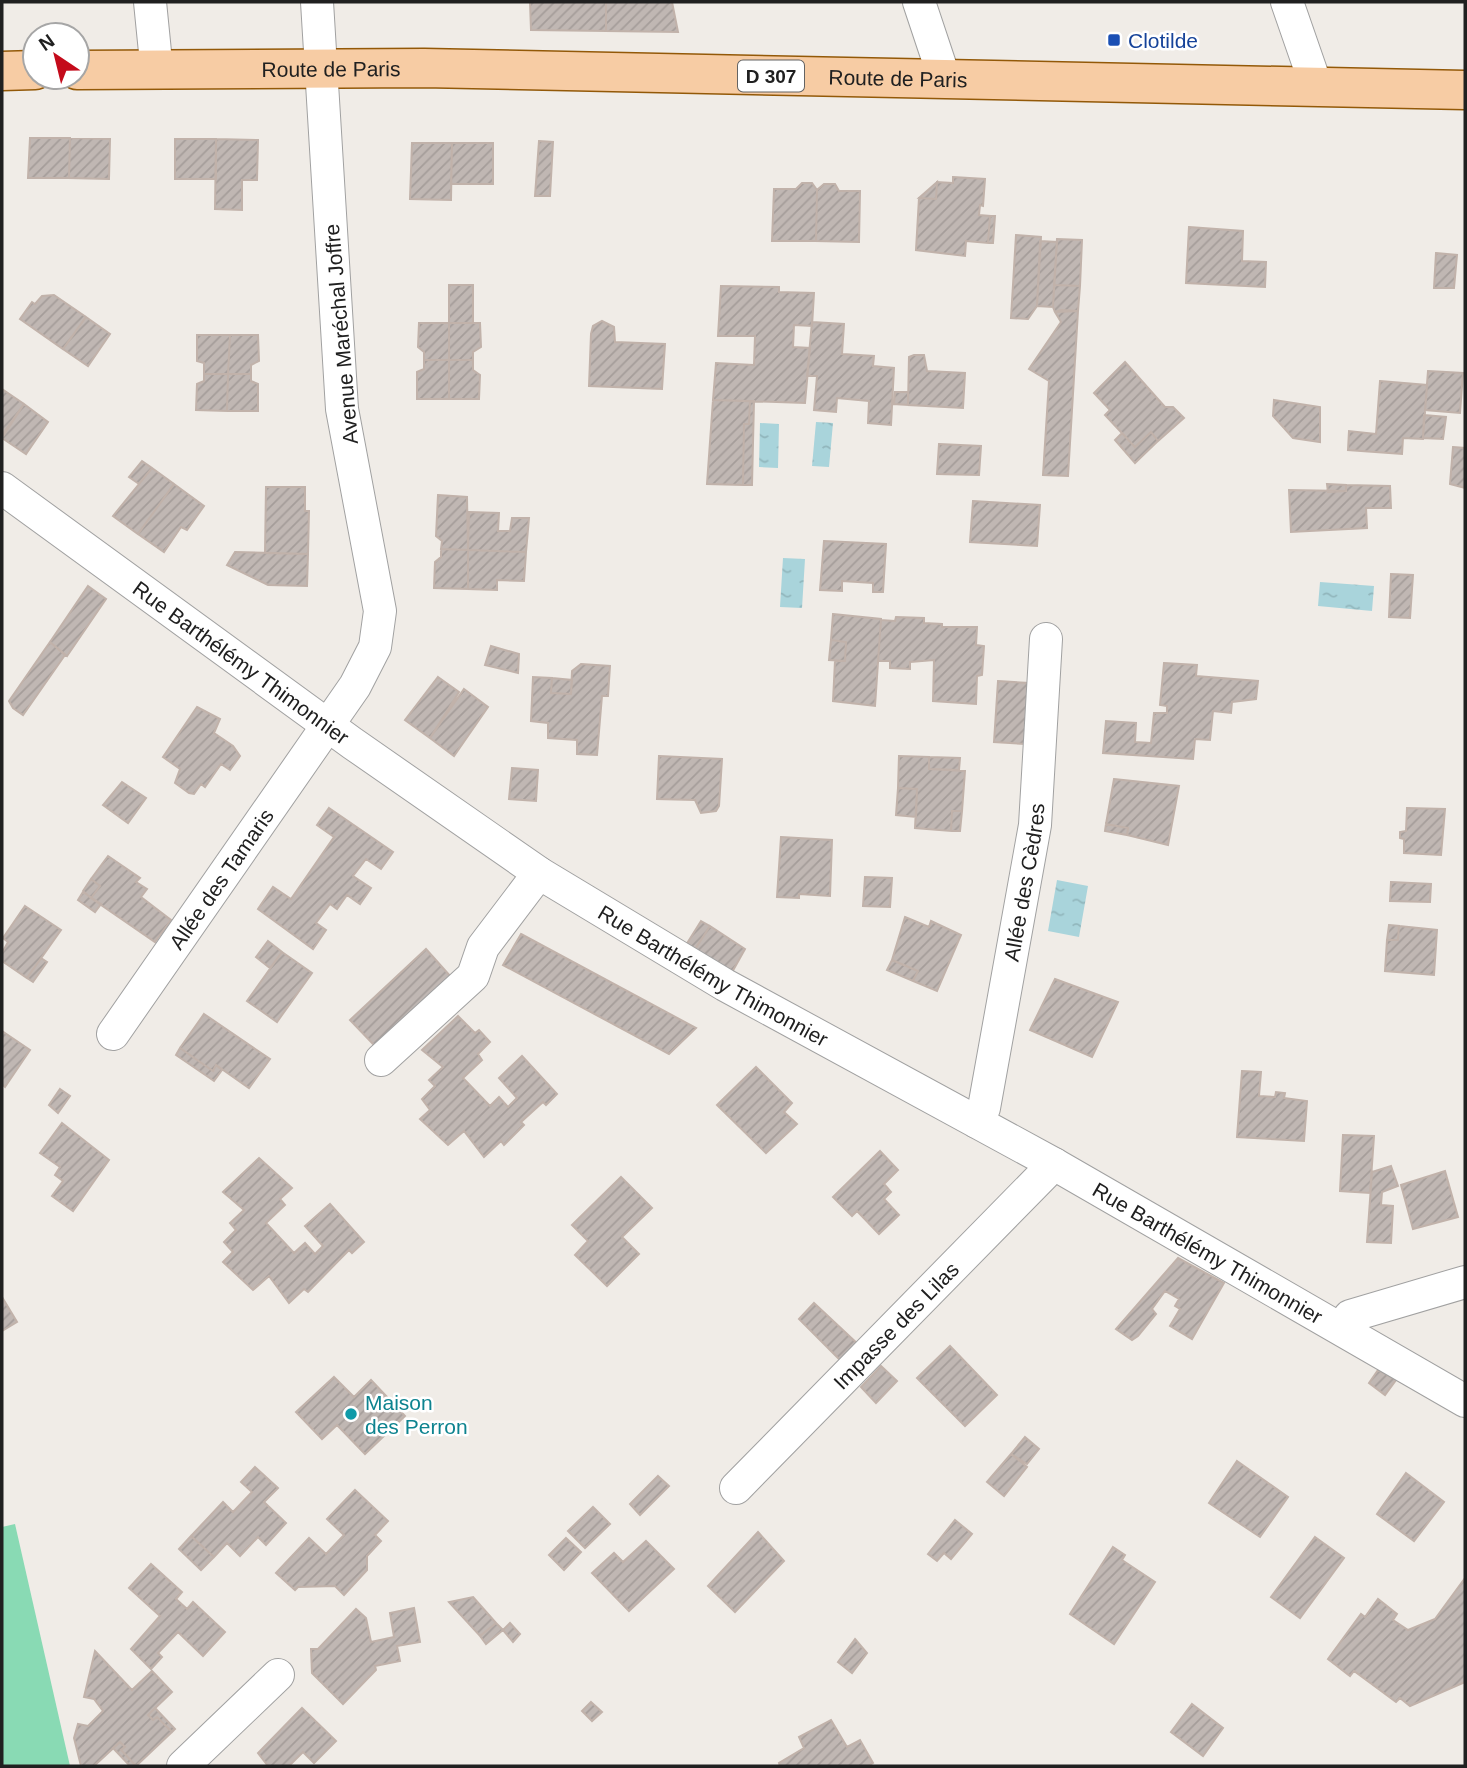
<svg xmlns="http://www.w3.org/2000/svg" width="1467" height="1768" viewBox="0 0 1467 1768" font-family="Arial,sans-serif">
	<defs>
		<pattern id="water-ripples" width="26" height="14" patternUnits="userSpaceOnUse" patternTransform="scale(1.75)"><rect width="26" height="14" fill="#a9d4db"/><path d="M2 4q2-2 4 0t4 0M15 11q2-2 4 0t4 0" fill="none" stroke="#91b6bc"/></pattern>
		<pattern id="building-hatch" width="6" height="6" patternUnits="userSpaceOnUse" patternTransform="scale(1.75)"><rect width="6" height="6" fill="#c0b7b3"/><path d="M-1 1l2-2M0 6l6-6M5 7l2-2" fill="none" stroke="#a59d9a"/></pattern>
	</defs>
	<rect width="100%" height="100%" fill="#f0ece7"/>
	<!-- pitch -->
	<path fill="#89dab4" d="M15,1524L70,1766H2V1527Z"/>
	<!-- water -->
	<path fill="url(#water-ripples)" d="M816,422L833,423L829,467L812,466Z
		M760,423L779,424L778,468L759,467Z
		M783,558L805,559L802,608L780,607Z
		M1320,582L1374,586L1372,611L1318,606Z
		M1057,880L1088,886L1079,937L1048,931Z"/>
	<!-- building -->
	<path fill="url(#building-hatch)" stroke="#c1b2aa" stroke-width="2" d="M530,2H606V31L531,30Z
		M606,2H672L678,32L606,31Z
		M30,138H70L69,178H28Z
		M70,138L110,139L109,179L69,178Z
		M175,139H216V179H175Z
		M216,139L258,140L257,180H242V210L215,209Z
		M539,141L553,142L550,196H535Z
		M412,143H452L451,200L410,199Z
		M452,143H493V184H451Z
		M953,177L985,179L983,206L980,205L979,215L990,216L988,243L966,241L965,256L916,250L919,198L936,199L937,182L953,183Z
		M937,182L936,199L919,198Z
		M802,183H812L817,190L816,241H772L774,189H796Z
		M824,184H835L839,191H860L859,242L816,241L817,190Z
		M990,216H995L993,243H988Z
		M1189,227L1243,231L1242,261L1266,262L1265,287L1186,283Z
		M1016,235L1041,237L1037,306L1028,319L1011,318Z
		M1057,239L1082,240L1080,286L1054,285Z
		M1040,241L1057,242L1053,307L1037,306Z
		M1436,253L1457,255L1454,288H1434Z
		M449,285H473V323H449Z
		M1054,285L1080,286L1078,311L1055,312L1053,307Z
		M721,286L779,287V292L814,293L812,326L794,325L793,347L810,348L805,403L713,400L716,363L754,365L755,336H718Z
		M54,295L86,317L63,349L20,319L32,302L35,304L42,296Z
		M1061,310L1078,311L1068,476L1043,475L1049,381L1029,369L1061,322L1055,312Z
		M86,317L110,334L88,366L63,349Z
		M602,321L614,327L615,342L665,344L662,389L589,386L591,334L593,326Z
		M812,322L844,324L842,354L874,356L873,366L894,368L891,425L868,423L869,401L837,398L836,412L814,410L817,376H807Z
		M419,323H449V360H424V352L418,347Z
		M449,323H480L481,347L473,352V360H449Z
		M197,335H230L228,374H204V363L197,361Z
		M230,335H258L259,361L251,365V374H228Z
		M914,355H924L927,371L965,373L963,408L908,405L909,357Z
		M424,360H449V399H417V372L424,369Z
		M449,360H473V370L480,375L479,399H449Z
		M1125,362L1165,407H1173L1184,418L1158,441L1151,432L1135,447L1105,415L1110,410L1094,393Z
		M1428,371L1463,373L1460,413L1425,410Z
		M204,374H228L227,411L196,410L197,384L204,381Z
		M228,374H251V381L258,384V411H227Z
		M1380,381L1427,385L1423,439L1403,438L1402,454L1348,450L1349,431L1376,434Z
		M2,389L24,404L2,435Z
		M895,392H908V405L894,404Z
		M713,400L750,401L749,424H744L743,485L707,484Z
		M1274,400L1320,407V442L1293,438L1273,416Z
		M750,401H754L752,485H743L744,424H749Z
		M24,404L48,422L26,454L2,438Z
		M1424,415L1446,417L1443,439L1423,438Z
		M1151,432L1158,441L1135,463L1115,440L1122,433L1135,447Z
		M939,444L981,446L979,475L937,474Z
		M1453,447L1465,448V488L1450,484Z
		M142,461L152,468L139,484L129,477Z
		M152,468L174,484L138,534L113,516Z
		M174,484L204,506L187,530L181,527L164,552L138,534Z
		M1327,484L1346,485V491L1328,492Z
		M1346,485L1390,486L1391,508H1366L1367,528L1291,532L1289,490L1346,491Z
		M266,487H305V511H309L308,554L265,553Z
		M438,495L467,497L468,550L441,549L442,541L436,536Z
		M973,501L1040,505L1037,546L970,542Z
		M469,512L499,513L498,531H510L512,518H529L526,552L468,550Z
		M824,541L886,544L883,592H873V583L842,581V591L820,590Z
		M441,549L468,550V589L434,588L435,562L441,557Z
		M468,550L526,552L524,581L497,580V590L468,589Z
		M235,552L308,554L307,586L268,585L227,565Z
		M1391,574L1413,575L1410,618L1389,617Z
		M88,586L106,599L67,656L50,642Z
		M833,614L881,619L875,706L833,701L835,661H845L846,642L831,640Z
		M896,617L924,618V623L942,624V627H977L976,645L984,646L982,675L977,676L976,704L933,701L934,660L910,662V669L890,668V661H878L881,620L895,621Z
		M831,640L846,642L845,661L829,660Z
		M50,642L65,655L23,715L13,708L9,701Z
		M491,646L519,654L518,673L485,665Z
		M1164,663L1197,665L1196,676L1258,681L1256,699L1232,702L1231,713L1213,711L1210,740L1195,739L1193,759L1103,753L1106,721L1136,723L1135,742L1151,743L1154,713H1167V706L1160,705Z
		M581,664L610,666L608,696H602L597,755L577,754V740L548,738V723L531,721L533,677L552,678L551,693L571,694L572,671Z
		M438,677L459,692L430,738L405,720Z
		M552,678L572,680L571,694L551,693Z
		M998,681L1029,683L1025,744L994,742Z
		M464,689L488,707L454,756L430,738Z
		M197,707L220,719L214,733L233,746L240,756L230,770L221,764L205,787L201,784L194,794L189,793L175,783L180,769L163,757Z
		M659,756L722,759L719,806L716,811L701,813L695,800L657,799Z
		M899,756L929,757V769L965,771L962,811H952L951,831L915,828L917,789L898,788Z
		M929,757L960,758L959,770L929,769Z
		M512,768L538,770L536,801L509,799Z
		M1114,779L1179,786L1168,845L1127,835L1128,828L1106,824Z
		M122,782L146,798L128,823L103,805Z
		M898,788L917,789L916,817L896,815Z
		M329,808L393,852L381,869L366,859L353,876L371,888L360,904L347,895L337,909L330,904L316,923L326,930L313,949L258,909L273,887L291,899L334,837L317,825Z
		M1407,808L1445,809L1441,855L1404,853V839L1400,838V832L1406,831Z
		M952,811H962L960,831H951Z
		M1106,824L1128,828L1127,835L1105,831Z
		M781,837L832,840L830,896L799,894V898L777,897Z
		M108,856L140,878L136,882L147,889L141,897L171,920L155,942L91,898L100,886L91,879Z
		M865,877L892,878L890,907L863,906Z
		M91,879L100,886L91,898L83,891Z
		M1391,882L1431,884L1430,902L1390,901Z
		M83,892L101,904L95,912L78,900Z
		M25,906L61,930L27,978L2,961V953L8,942L3,938Z
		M905,917L929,927L931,921L961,935L937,991L913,981L918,971L892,960Z
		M701,921L710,926L694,951L686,945Z
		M1389,925L1399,926L1398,940H1387Z
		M710,926L745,949L731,974L694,951Z
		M1399,926L1437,930L1434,975L1385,971L1387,940H1398Z
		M521,934L696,1028L669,1054L503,965Z
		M268,941L282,952L270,968L256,957Z
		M426,949L451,977L375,1046L350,1020Z
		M282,952L312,973L277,1022L247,1001Z
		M41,958L47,962L33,982L27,978Z
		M892,960L918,971L913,981L887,970Z
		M1055,979L1118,1002L1092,1057L1030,1030Z
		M204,1014L270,1059L249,1088L216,1065L213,1071L180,1048Z
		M458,1016L475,1033L479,1030L490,1042L478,1054L482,1060L463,1078L490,1106L499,1097L508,1107L517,1098L499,1078L522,1056L557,1094L546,1105L543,1102L521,1122L524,1125L504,1145L501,1141L484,1157L464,1131L448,1145L420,1119L430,1110L422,1099L435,1086L429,1080L443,1067L422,1050Z
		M2,1031L30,1050L5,1087L2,1084Z
		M180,1048L213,1071L216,1065L222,1070L214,1081L176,1055Z
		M756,1067L792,1103L784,1112L797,1124L766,1153L717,1105Z
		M1242,1071L1261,1072L1259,1096L1275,1097L1276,1092L1285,1093L1284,1098L1307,1101L1304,1141L1237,1137Z
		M60,1089L70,1096L58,1113L49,1105Z
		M62,1123L109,1160L73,1211L52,1196L63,1181L55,1175L60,1167L40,1153Z
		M1343,1135L1374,1136L1370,1193L1340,1191Z
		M880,1151L898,1170L884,1184L891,1192L884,1199L899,1215L879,1234L857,1211L852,1216L833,1197Z
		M259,1158L292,1188L280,1199L285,1205L266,1223L294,1253L305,1243L315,1254L323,1246L305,1226L330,1204L364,1242L352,1253L349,1250L308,1292L304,1289L289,1303L269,1276L253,1290L223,1262L233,1252L224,1242L236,1230L230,1223L244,1210L223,1192Z
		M1391,1166L1398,1186L1382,1192L1381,1205L1393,1206L1391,1243L1367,1242L1372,1172Z
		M1445,1171L1458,1217L1413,1229L1401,1185Z
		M621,1177L652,1208L622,1237L639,1254L607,1286L575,1255L588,1241L572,1225Z
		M1178,1258L1224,1283L1192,1339L1170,1326L1180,1309L1175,1306L1179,1299L1165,1291L1152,1309L1156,1314L1138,1336L1132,1340L1116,1329Z
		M2,1297L17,1322L2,1331Z
		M814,1303L860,1346L843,1363L799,1319Z
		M950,1346L997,1395L965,1426L917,1378Z
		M881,1366L897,1381L876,1403L861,1387Z
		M1378,1370L1396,1380L1385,1395L1369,1383Z
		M334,1377L354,1397L371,1380L405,1416L365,1454L337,1425L322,1439L296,1412Z
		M1025,1437L1039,1449L1027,1464L1011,1454Z
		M1011,1454L1027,1467L1004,1496L987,1482Z
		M1237,1461L1288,1497L1260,1537L1209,1503Z
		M255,1467L278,1488L264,1502L286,1523L266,1545L258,1537L240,1556L227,1543L214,1557L191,1536L223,1502L233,1512L252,1492L241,1482Z
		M1406,1473L1444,1502L1414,1541L1377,1514Z
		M658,1476L669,1486L640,1515L630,1504Z
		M355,1490L388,1521L375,1535L381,1541L367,1556V1570L344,1595L335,1586L298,1587L295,1590L276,1573L309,1538L326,1554L344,1535L327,1519Z
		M593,1507L610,1524L585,1548L568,1531Z
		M955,1520L972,1534L951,1559L944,1553L937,1561L928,1554Z
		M758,1532L784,1561L735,1612L708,1586Z
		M191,1536L214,1557L201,1570L179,1549Z
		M1315,1537L1344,1558L1300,1618L1271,1597Z
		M566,1538L581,1552L564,1570L549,1555Z
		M646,1541L674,1569L629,1611L592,1573L614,1553L623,1562Z
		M1113,1547L1125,1555L1122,1560L1155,1582L1114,1644L1070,1614Z
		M151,1564L182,1592L176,1599L187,1609L193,1602L225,1632L203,1656L178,1632L158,1653L162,1657L151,1669L131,1649L160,1616L129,1588Z
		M1465,1578V1682L1410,1706L1400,1698L1396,1702L1354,1671L1350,1676L1328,1659L1361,1614L1365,1617L1378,1599L1397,1614L1393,1620L1408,1630L1435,1619Z
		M473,1597L496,1623L480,1636L449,1602Z
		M414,1608L420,1642L397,1646L400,1661L375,1666L376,1670L343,1704L312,1673L311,1649H318L356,1609L366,1618L371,1642L394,1637L390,1613Z
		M496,1623L503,1630L486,1644L480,1636Z
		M510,1623L520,1634L513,1642L503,1630Z
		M855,1639L867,1653L852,1673L838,1662Z
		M95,1651L132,1690L152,1671L172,1692L148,1715L153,1720L157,1717L172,1732L136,1766L121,1750L125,1747L120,1742L94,1766H81L74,1738L78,1724L88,1726L103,1711L94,1699L84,1697Z
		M591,1702L602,1712L592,1721L582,1711Z
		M1192,1704L1223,1728L1203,1756L1171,1732Z
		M155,1708L175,1729L172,1732L157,1717L153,1720L148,1715Z
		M302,1708L336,1741L314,1763L303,1752L289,1766H268L258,1753Z
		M831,1720L847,1747L860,1740L873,1763L868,1766H780L779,1763L804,1748L799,1737Z
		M120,1742L125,1747L121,1750L136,1766H130L113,1748Z"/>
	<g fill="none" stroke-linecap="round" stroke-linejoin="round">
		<!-- minor casing -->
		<g stroke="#a1a1a1" stroke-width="34">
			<g id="minor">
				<path d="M150,2L155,52"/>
				<path d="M919,2L940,65V80"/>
				<path d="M1287,2L1312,74V86"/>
				<path id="s1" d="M2,488L352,743L539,873L725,985L1054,1164L1465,1401"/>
				<path id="s2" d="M113,1034L355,686L375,647L380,611L342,409L317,2"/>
				<path d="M381,1060L473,976L483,947L539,873"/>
				<path id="s3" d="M977,1122L984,1108L1035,825L1046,639"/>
				<path d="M1341,1328L1350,1316L1465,1282"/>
				<path id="s4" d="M736,1488L1054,1164"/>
				<path d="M183,1766L278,1675"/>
			</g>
		</g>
		<!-- major casing -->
		<g stroke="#935908" stroke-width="41">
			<g id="major">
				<path id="s5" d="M77,70L424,68L1465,90"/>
				<path d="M2,71L35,70"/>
			</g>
		</g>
		<!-- minor -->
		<use href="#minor" stroke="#fff" stroke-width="32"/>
		<!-- major -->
		<use href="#major" stroke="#f7cca4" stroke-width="38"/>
	</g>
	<!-- markers -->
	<rect fill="#1a4fb4" stroke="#fff" stroke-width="2.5" x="1107" y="33" width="14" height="14" rx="3.5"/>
	<circle fill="#0f9aa8" stroke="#fff" stroke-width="2.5" cx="351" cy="1414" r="7"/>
	<g text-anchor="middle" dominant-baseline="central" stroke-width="5" stroke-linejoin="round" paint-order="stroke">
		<!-- shield labels -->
		<rect fill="#fff" stroke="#636363" stroke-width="2" x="738" y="60.5" width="66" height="31" rx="5"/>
		<g font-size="19" font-weight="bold" fill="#202020">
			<text x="771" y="76">D 307</text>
		</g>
		<!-- transit labels -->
		<g font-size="21" fill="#164399" stroke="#fff" text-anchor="start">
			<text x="1128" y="40">Clotilde</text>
		</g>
		<!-- street labels -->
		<g font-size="21" fill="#202020" stroke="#fff">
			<text stroke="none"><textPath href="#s5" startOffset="254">Route de Paris</textPath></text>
			<text stroke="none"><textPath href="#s5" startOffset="821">Route de Paris</textPath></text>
			<text transform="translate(341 334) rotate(-95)">Avenue Maréchal Joffre</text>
			<text stroke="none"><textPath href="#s1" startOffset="296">Rue Barthélémy Thimonnier</textPath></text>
			<text stroke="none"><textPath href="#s2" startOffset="189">Allée des Tamaris</textPath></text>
			<text stroke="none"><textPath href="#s3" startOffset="245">Allée des Cèdres</textPath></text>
			<text stroke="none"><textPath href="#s1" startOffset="863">Rue Barthélémy Thimonnier</textPath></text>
			<text stroke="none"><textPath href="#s1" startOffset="1430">Rue Barthélémy Thimonnier</textPath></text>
			<text stroke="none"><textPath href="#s4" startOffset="228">Impasse des Lilas</textPath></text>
		</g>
		<!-- culture labels -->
		<g font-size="21" fill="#0d838f" stroke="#fff" text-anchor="start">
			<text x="365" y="1402">Maison<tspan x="365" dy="24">des Perron</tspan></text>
		</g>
	</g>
	<!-- border -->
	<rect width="1467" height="1768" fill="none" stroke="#202020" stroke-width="7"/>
	<!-- north arrow -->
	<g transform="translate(56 56) rotate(325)"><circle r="33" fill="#ffffff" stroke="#a6a6a6" stroke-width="2"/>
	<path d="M0-5L12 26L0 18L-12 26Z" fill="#c40b1b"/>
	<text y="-10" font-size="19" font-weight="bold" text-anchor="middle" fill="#202020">N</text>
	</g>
</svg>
